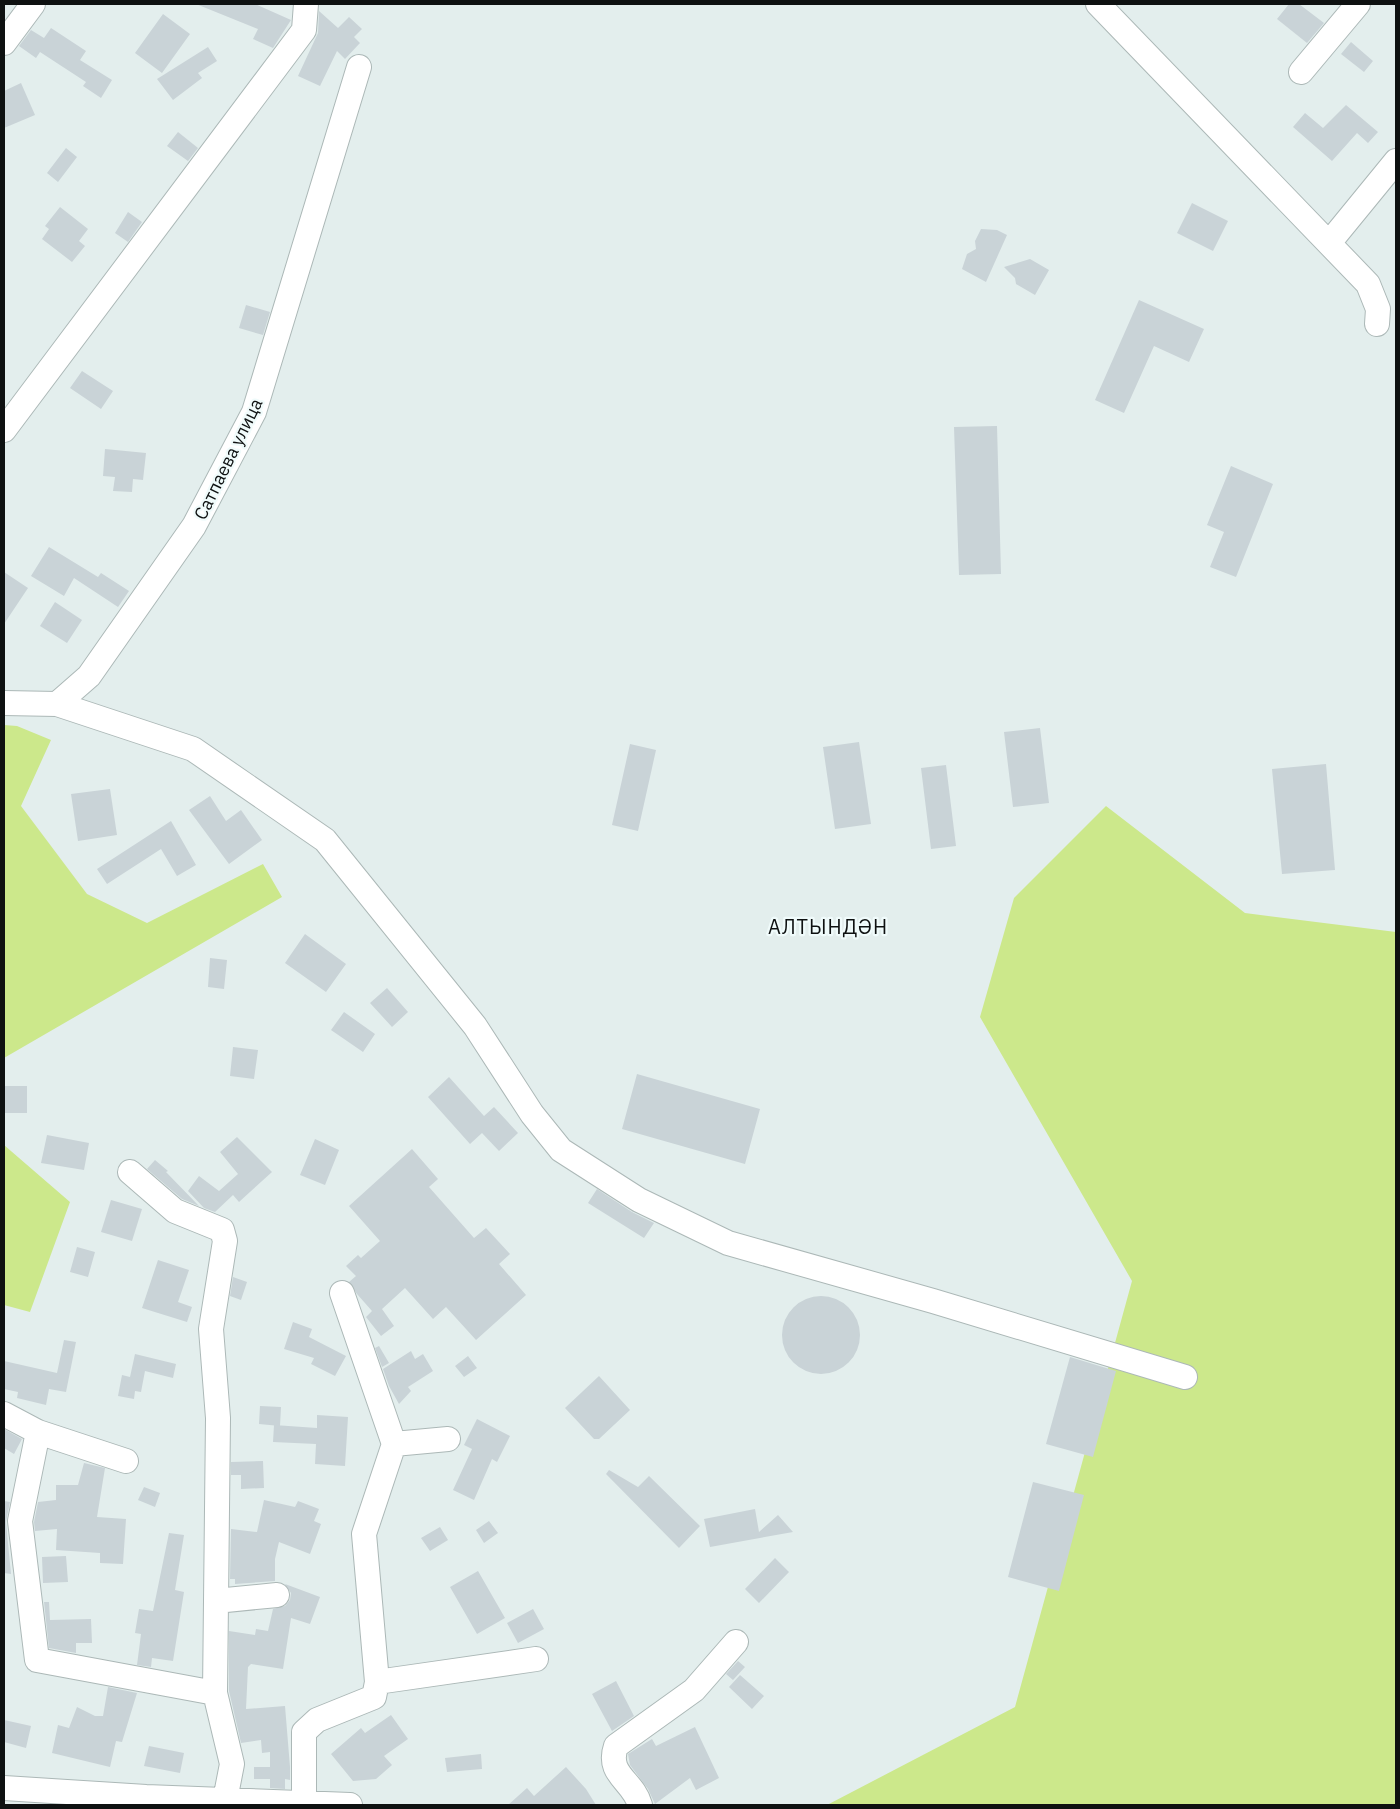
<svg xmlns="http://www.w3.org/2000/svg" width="1400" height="1809" viewBox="0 0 1400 1809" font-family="'IBM Plex Sans',sans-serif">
	<rect width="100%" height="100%" fill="#e3eeed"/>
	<!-- green -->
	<path fill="#cce88b" d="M4,725L17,726L51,740L21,806L87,894L147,923L263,864L282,897L4,1058Z
		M1106,806L1245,913L1396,932V1805H827L1015,1707L1132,1281L980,1017L1014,898Z
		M4,1145L70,1202L30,1312L4,1305Z"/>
	<!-- building -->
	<path fill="#c9d3d7" d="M196,4H255L291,20L273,48L253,39L258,29Z
		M1289,4H1299L1324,23L1307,43L1277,19Z
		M319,11L338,28L349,17L362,29L354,37L360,43L345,59L337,51L320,86L298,76L318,33Z
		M163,14L190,34L162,73L135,53Z
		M51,28L86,51L80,60L112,80L101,98L83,86L86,82L40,52L36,58L19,46L31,30L44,38Z
		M1351,42L1373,61L1364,72L1341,54Z
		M208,47L217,61L198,73L202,78L173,100L157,79Z
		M21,83L35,115L4,128V91Z
		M1346,105L1378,132L1368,143L1357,133L1332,161L1293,127L1305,113L1323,128Z
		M178,132L198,148L188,161L167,146Z
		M66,148L77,157L58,182L47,173Z
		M1192,203L1228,221L1213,251L1177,233Z
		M60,207L88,229L79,241L85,246L72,262L42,239L49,229L45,226Z
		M128,212L142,222L128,242L115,233Z
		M981,229L997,230L1007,235L986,282L962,269L967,254L976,249L975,241Z
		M1030,259L1049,270L1035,295L1016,284L1015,278L1004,267Z
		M1139,300L1204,329L1189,362L1154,346L1124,413L1095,400Z
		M246,305L270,312L263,335L239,328Z
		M82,371L113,391L101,409L70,388Z
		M997,426L1001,574L959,575L954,427Z
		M105,449L146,453L143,480L133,479L132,492L113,491L115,477L103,476Z
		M1231,466L1273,484L1236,577L1210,567L1224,532L1207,525Z
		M49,547L98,577L101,573L129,591L118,607L74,578L64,596L31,576Z
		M4,572L28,588L4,624Z
		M55,602L82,620L67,643L40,626Z
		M1040,728L1049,803L1013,807L1004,732Z
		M859,742L871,824L835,829L823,747Z
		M630,744L656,750L638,831L612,825Z
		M1326,764L1335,870L1282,874L1272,769Z
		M946,765L956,846L931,849L921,768Z
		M110,789L117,835L78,841L71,794Z
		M210,796L226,821L241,810L262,840L229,864L189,810Z
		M171,821L196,865L177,876L161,849L107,884L97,869Z
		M305,934L346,964L326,992L285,963Z
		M210,958L227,960L224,989L208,987Z
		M387,988L408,1012L392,1027L370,1003Z
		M344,1012L375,1034L363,1052L331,1030Z
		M233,1047L258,1050L254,1079L230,1076Z
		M637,1074L760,1109L745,1164L622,1129Z
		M449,1077L484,1116L494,1107L518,1133L499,1151L482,1133L470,1144L428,1097Z
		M4,1086H27V1113H4Z
		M47,1135L89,1143L84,1170L41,1163Z
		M237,1137L272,1172L239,1202L233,1195L215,1212L204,1208L188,1191L199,1176L219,1191L238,1174L220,1152Z
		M315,1139L339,1150L325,1185L300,1175Z
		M412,1149L438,1179L429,1187L474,1238L486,1228L510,1254L499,1264L526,1295L476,1340L446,1307L433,1319L405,1288L382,1309L394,1326L381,1336L366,1317L372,1311L357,1294L349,1282L356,1276L346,1266L358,1255L361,1258L380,1241L349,1206Z
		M155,1160L168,1171L166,1172L199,1206L182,1199L147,1169Z
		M597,1189L632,1212L654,1223L644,1238L588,1203Z
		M111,1200L142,1209L132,1241L101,1232Z
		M77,1247L95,1252L88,1277L70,1272Z
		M158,1260L189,1270L178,1302L192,1307L187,1322L142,1308Z
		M233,1277L247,1282L241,1300L230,1296Z
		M782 1335a39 39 0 1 1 78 0a39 39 0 1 1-78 0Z
		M293,1322L312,1329L309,1337L346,1356L335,1376L311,1364L314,1358L284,1349Z
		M64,1340L76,1342L66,1392L49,1389L46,1405L17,1398L18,1392L4,1389V1361L57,1373Z
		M379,1346L389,1363L382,1367L375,1348Z
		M411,1351L415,1359L423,1354L433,1371L408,1387L411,1391L399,1404L389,1386L383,1369Z
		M135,1354L176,1364L173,1378L145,1371L141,1392L135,1391L134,1399L118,1396L122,1375L130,1377Z
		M468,1356L477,1368L464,1377L455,1366Z
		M1070,1357L1116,1371L1093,1457L1046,1444Z
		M599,1376L630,1410L599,1439H594L565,1408Z
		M260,1406L281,1407L280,1426L259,1424Z
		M317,1415L348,1417L345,1466L315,1464L316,1444L273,1442L274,1425L317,1428Z
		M477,1419L510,1436L497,1462L492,1459L474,1500L453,1490L472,1449L464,1445Z
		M4,1429L22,1439L14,1454L4,1448Z
		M263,1461L264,1488L241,1489V1475H231V1462Z
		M84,1463L105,1468L97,1517L126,1519L123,1564L100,1563V1553L56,1550L57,1529L35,1531L34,1522L38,1502L56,1500V1485H78Z
		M609,1470L638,1487L649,1476L700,1526L679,1548L606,1474Z
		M1033,1482L1084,1495L1059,1591L1008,1577Z
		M144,1487L160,1493L155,1507L138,1500Z
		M264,1500L295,1507L298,1501L319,1509L314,1521L321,1524L310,1554L279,1542L275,1559V1581L235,1584V1579H230L231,1529L257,1532Z
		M4,1501L10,1502L6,1522L11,1574L4,1573Z
		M755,1509L759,1532L778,1515L793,1532L710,1547L704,1519Z
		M489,1521L498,1533L484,1543L476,1530Z
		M440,1527L448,1540L430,1551L421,1538Z
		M169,1533L184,1535L175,1590L184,1592L173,1661L152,1658L151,1667L137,1665L141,1634L135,1633L139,1609L153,1611Z
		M66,1556L68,1582L43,1583L42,1557Z
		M775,1558L789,1572L759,1603L745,1589Z
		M478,1571L505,1618L477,1634L450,1587Z
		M285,1584L320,1597L310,1624L291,1618L283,1669L251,1664L248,1667L246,1709L285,1706L290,1767V1780L285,1779V1789L270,1788V1779H254V1767H270V1752L262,1753L261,1740L241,1743L229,1691V1631L255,1635L256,1629L268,1631L273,1609L285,1606L290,1600L291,1593Z
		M44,1602H49L50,1620L91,1619L92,1643H76V1653L49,1648Z
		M533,1609L544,1629L518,1643L507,1623Z
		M738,1661L745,1667L733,1680L726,1674Z
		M740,1675L764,1696L752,1709L729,1687Z
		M616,1681L634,1716L612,1731L592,1694Z
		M108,1687L137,1693L122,1742L116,1741L110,1767L52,1753L58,1725L69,1728L77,1707L95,1716H103Z
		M391,1715L408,1739L384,1756L392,1765L376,1779L353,1781L331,1754L361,1728L365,1733Z
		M4,1720L31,1726L26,1748L4,1742Z
		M695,1727L719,1778L696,1790L690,1778L655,1804L648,1789L630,1765L628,1754L652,1739L656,1746Z
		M149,1746L184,1753L180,1773L144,1766Z
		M481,1754L482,1769L447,1772L445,1758Z
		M566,1767L586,1789L596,1805H508L527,1788L534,1796Z"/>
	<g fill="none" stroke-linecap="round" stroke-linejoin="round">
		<!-- minor casing -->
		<g stroke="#acb8b7" stroke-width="26">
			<path id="minor" d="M1098,4L1368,284L1378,309L1377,324
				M4,43L33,4
				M1301,72L1358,4
				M1329,243L1396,161
				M4,430L304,30L306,4
				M4,703L57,704L89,676L194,526L254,412L359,67
				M57,704L193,749L325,840L475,1026L532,1114L561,1150L639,1200L728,1243L933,1301L1185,1377
				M130,1172L175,1211L222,1230L225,1241L211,1329L218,1418L215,1693L232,1764L225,1800
				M342,1293L394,1444
				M4,1414L38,1432L126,1461
				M38,1432L20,1521L37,1660L215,1693
				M216,1601L277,1595
				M377,1682L536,1659
				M4,1788L146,1797L350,1805
				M304,1803V1732L317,1720L374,1697L377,1682L364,1534L394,1444L448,1439
				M640,1805C633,1780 606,1775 616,1746L694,1690L736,1642"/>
		</g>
		<!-- minor -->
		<use href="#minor" stroke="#fff" stroke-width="24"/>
	</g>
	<g text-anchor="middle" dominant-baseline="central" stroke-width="4.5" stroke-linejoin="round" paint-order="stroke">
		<!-- street labels -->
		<g font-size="18" fill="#0e1111" stroke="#f0fbfb">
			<text transform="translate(228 459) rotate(-64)">Сатпаева улица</text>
		</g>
		<!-- quarter labels -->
		<g font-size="20" letter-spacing="1" fill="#0e1111" stroke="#f0fbfb">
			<text x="828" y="926">АЛТЫНДӘН</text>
		</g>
	</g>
	<!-- border -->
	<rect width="1400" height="1809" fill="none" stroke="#0e1111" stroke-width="10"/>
</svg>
